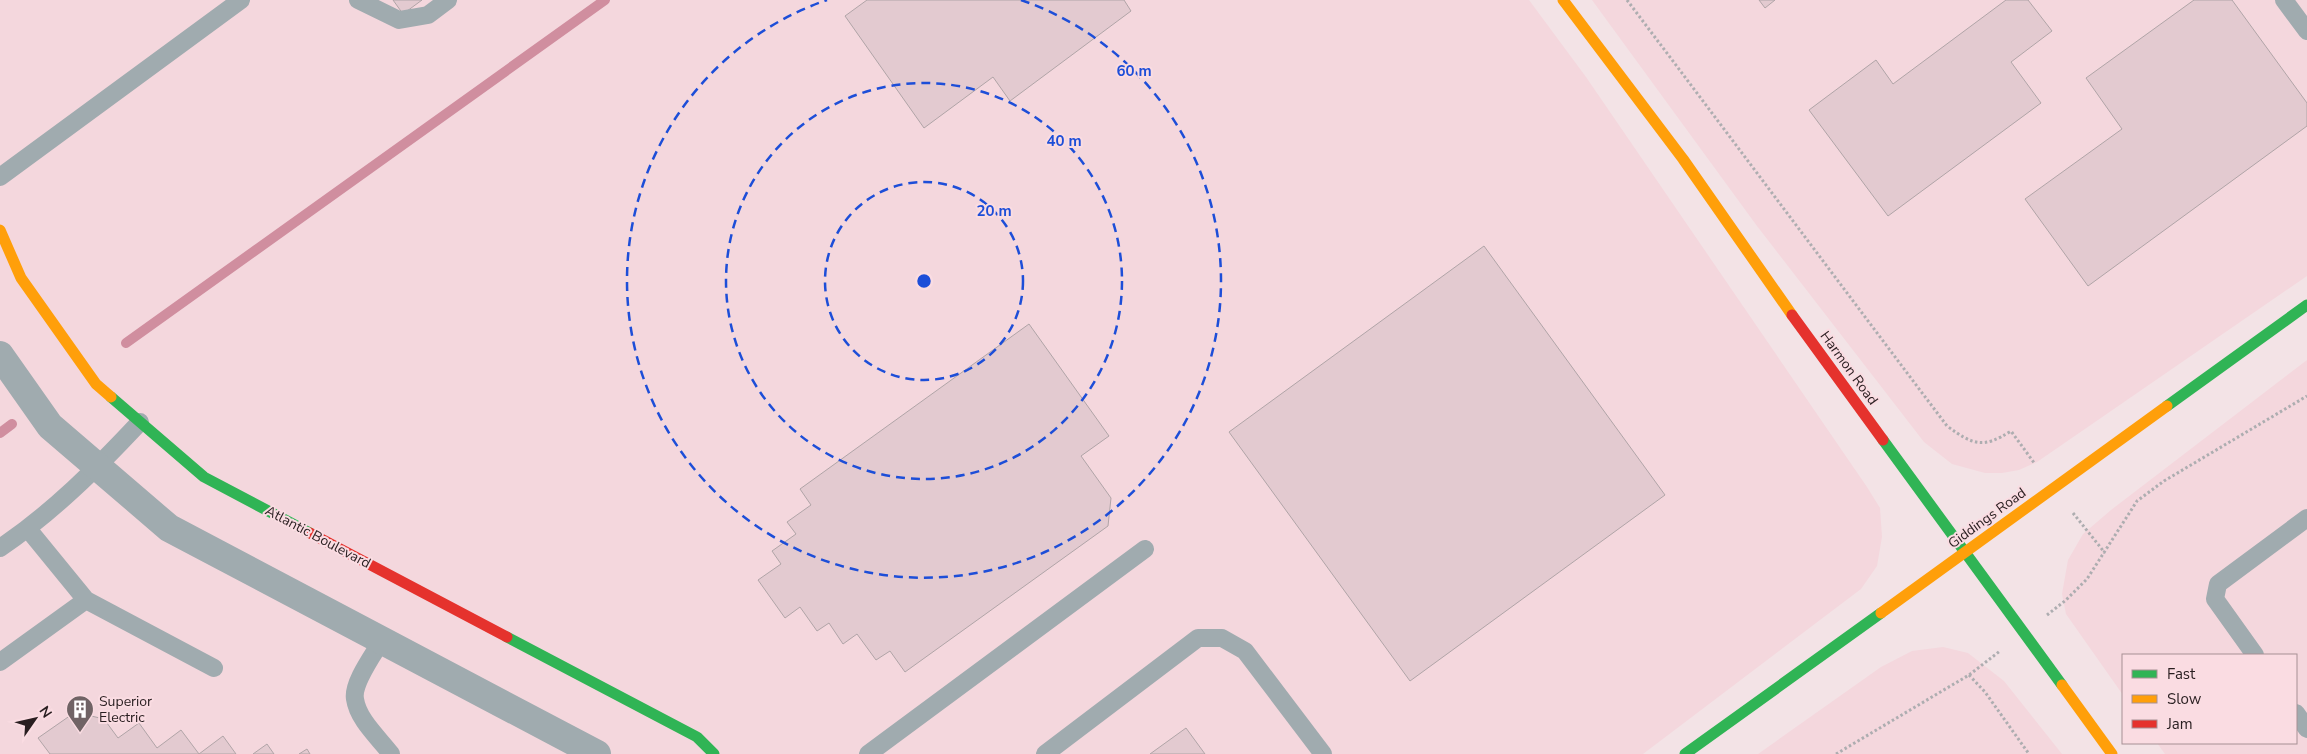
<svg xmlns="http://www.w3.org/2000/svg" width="2307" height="754" viewBox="0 0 2307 754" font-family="'Nunito Sans',sans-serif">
	<rect width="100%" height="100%" fill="#f3e3e6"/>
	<!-- built -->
	<path fill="#f4d7dd" d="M0,0H1529L1586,77L1867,487L1880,508L1882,537L1877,566L1861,589L1643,754H0Z
		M1592,0H2307V276L2037,462L2019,470L2002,473H1985L1952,464L1924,442L1757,226Z
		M2307,360V754H2165L2157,743H2296V655H2123V695L2066,614L2062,594L2068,560L2083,534L2111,510Z
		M1943,647L1968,653L2004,681L2062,754H1758L1881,667L1912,651Z"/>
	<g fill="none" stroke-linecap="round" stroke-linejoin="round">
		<!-- stream -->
		<path stroke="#d08e9f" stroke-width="10" d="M126,343L605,0
			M0,433L12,424"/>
	</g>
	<!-- building -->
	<path fill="#e3cad0" stroke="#b0a4a7" d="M393,0H422L403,14Z
		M867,0H1124L1131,11L1010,101L993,77L924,128L845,16Z
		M1759,0H1775L1765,8Z
		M2006,0H2028L2052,31L2011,62L2041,103L1888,216L1809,110L1876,60L1893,84Z
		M2194,0H2232L2307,103V126L2088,286L2025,199L2122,129L2086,78Z
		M1484,246L1665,495L1410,681L1229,432Z
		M1029,324L1109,436L1081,456L1111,498L1108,526L905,672L890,651L876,660L857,634L843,644L829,623L817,631L800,607L785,618L758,580L781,564L772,551L796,534L787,522L811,505L800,489Z
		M71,715H87L104,719L118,738L139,723L157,748L181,730L199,754L223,736L236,754H50L38,738Z
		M1186,728L1205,754H1150Z
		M267,744L274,754H253Z
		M307,749L310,754H299Z"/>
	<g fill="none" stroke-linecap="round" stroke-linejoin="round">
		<!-- path -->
		<path stroke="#adadb0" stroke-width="3" stroke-dasharray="2.5 2.5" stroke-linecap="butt" d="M1627,0L1947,426C1973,445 1983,449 2011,431L2035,464
			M2073,513L2105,553
			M2047,615L2066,600L2087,579L2137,501L2164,481L2307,396
			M1969,675L1985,692L2029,754
			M1836,754L1969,675L2000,651"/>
		<!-- lane -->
		<path stroke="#a0abaf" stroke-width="18" d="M358,0L399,20L428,15L448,0
			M2284,0L2307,31
			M0,177L241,0
			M28,529L86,600
			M0,548C52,513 97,468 140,422
			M382,640C374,654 352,683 355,699C358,720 379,738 391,754
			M2255,655L2215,599L2218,584L2307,518
			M0,662L86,600L214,668
			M2296,713L2307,729
			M868,754L1145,549
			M1045,754L1198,638H1222L1245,651L1323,754"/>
		<!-- street -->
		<path stroke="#a0abaf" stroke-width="28" d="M0,355L50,426L169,528L597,754"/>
		<!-- fast -->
		<path stroke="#30b455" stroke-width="11" d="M111,397L204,477L310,533
			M2167,406L2307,305
			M1883,440L2062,685
			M507,637L697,737L714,754
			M1685,754L1881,613"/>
		<!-- slow -->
		<path stroke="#ff9f0a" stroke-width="11" d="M1563,0L1683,159L1792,315
			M0,230L21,278L96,384L111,397
			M1881,613L2167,406
			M2062,685L2112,754"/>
		<!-- jam -->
		<path stroke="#e5322d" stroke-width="11" d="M1792,315L1883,440
			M310,533L507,637"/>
	</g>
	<!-- distance rings -->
	<g fill="none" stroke="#1d4ed8" stroke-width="2.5" stroke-dasharray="9 6">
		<circle cx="924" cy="281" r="99"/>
		<circle cx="924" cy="281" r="198"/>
		<path d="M1021 0A297 297 0 1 1 827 0"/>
	</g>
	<!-- icons -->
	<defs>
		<g id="building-pin" transform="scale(1.4375)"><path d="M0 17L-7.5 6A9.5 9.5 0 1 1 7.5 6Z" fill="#706365" stroke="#fadce2"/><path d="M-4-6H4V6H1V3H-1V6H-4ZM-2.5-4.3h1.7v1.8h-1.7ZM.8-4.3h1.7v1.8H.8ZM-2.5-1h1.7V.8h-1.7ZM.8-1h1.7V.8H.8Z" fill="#fff"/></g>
	</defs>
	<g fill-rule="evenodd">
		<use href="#building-pin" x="80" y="709"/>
	</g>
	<g text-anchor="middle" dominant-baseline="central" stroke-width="4" stroke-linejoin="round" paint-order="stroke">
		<!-- street labels -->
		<g font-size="14" fill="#291e20" stroke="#fadce2">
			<text transform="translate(1849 368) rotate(54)">Harmon Road</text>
			<text transform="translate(1987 518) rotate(-36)">Giddings Road</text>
			<text transform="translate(318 537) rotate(28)">Atlantic Boulevard</text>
		</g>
		<!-- poi labels -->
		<g font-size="14" fill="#291e20" stroke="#fadce2" text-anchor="start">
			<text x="99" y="701">Superior<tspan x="99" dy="16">Electric</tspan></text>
		</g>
	</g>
	<circle cx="924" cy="281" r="8" fill="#1d4ed8" stroke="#fadce2" stroke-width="2.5"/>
	<g font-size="15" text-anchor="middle" font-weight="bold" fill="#1d4ed8" stroke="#fadce2" stroke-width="4" stroke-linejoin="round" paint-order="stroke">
		<text x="1134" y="76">60 m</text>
		<text x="1064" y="146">40 m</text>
		<text x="994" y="216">20 m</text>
	</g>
	<!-- legend -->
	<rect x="2122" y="654" width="175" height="90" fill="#fadce2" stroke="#a69094"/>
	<rect x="2132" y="670" width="25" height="8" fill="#30b455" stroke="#a69094"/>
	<text x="2167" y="679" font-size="15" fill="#291e20">Fast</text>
	<rect x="2132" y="695" width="25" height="8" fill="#ff9f0a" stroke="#a69094"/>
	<text x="2167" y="704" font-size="15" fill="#291e20">Slow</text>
	<rect x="2132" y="720" width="25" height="8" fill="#e5322d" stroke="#a69094"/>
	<text x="2167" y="729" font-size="15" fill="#291e20">Jam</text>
	<!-- north arrow -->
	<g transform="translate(35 719) rotate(56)" stroke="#fadce2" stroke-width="4" paint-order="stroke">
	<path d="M0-4L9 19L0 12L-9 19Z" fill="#291e20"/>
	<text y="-8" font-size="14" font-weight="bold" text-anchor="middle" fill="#291e20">N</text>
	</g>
</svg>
